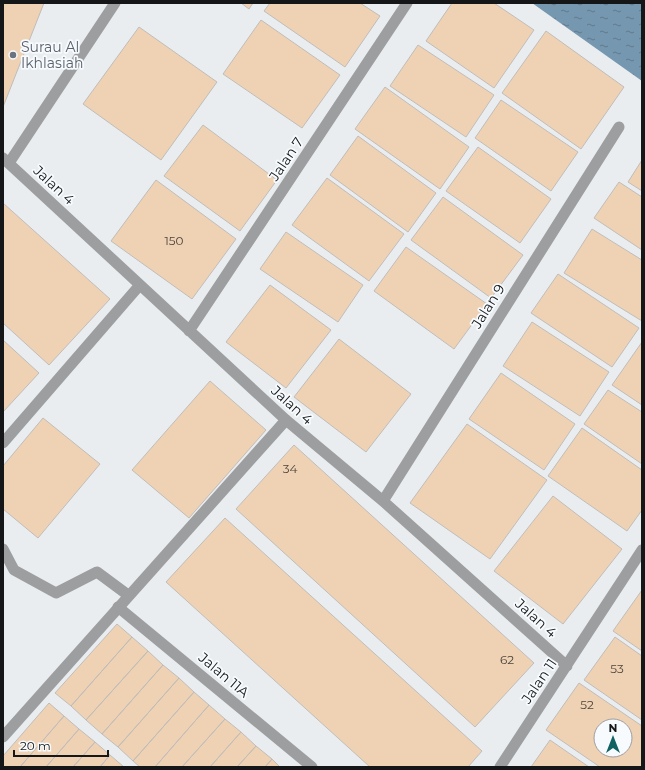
<svg xmlns="http://www.w3.org/2000/svg" width="645" height="770" viewBox="0 0 645 770" font-family="Montserrat,sans-serif">
	<defs>
		<pattern id="water-ripples" width="26" height="14" patternUnits="userSpaceOnUse"><rect width="26" height="14" fill="#7697b0"/><path d="M2 4q2-2 4 0t4 0M15 11q2-2 4 0t4 0" fill="none" stroke="#607a8e"/></pattern>
	</defs>
	<rect width="100%" height="100%" fill="#eaedf0"/>
	<!-- water -->
	<path fill="url(#water-ripples)" d="M532,3H642V81Z"/>
	<!-- building -->
	<path fill="#efd1b3" stroke="#c0bdba" fill-rule="evenodd" d="M3,3H44L3,107Z
		M241,3H253L249,9Z
		M270,3H360L380,16L345,67L264,11Z
		M452,3H494L534,30L494,88L426,41Z
		M261,20L340,75L302,128L223,74Z
		M139,27L217,82L161,160L83,104Z
		M546,31L624,87L581,149L502,93Z
		M418,45L494,95L466,137L390,86Z
		M385,87L469,147L440,189L355,129Z
		M501,100L578,152L551,191L475,138Z
		M203,125L277,180L240,231L164,176Z
		M358,136L436,193L408,232L330,175Z
		M478,147L551,199L520,243L446,191Z
		M642,160V191L628,182Z
		M327,178L404,234L369,281L292,225Z
		M156,180L236,239L192,299L111,241Z
		M619,182L642,197V250L594,218Z
		M443,197L523,255L491,298L411,240Z
		M3,203L110,299L49,365L3,323Z
		M592,229L642,260V321L564,273Z
		M286,232L363,285L338,322L260,269Z
		M406,247L487,304L454,349L374,291Z
		M558,274L639,328L612,367L531,313Z
		M270,285L331,330L286,388L226,342Z
		M532,322L609,372L580,416L503,366Z
		M339,339L411,394L366,452L294,397Z
		M3,340L39,373L3,412Z
		M642,342V405L612,385Z
		M501,373L575,424L544,470L469,419Z
		M210,381L266,430L189,518L132,470Z
		M608,390L642,412V464L584,424Z
		M43,418L100,464L38,538L3,509V466Z
		M467,424L547,480L490,559L410,503Z
		M582,428L642,470V510L627,531L548,476Z
		M294,445L534,663L475,727L236,509Z
		M553,496L622,549L563,624L494,571Z
		M225,518L482,751L468,767H370L166,582Z
		M642,590V651L613,631Z
		M117,624L132,637L71,706L55,693Z
		M132,637L148,651L86,720L71,706Z
		M615,637L642,656V720L584,680Z
		M148,651L163,665L102,734L86,720Z
		M163,665L179,678L118,747L102,734Z
		M179,678L194,692L133,761L118,747Z
		M579,683L642,726V767H600L546,730ZM601,726H625V750H601Z
		M194,692L209,705L155,767H140L133,761Z
		M49,703L64,716L20,767H3V756Z
		M209,705L225,719L182,767H155Z
		M64,716L79,729L46,767H20Z
		M225,719L241,732L210,767H182Z
		M79,729L95,742L73,767H46Z
		M241,732L256,746L237,767H210Z
		M550,740L589,767H531Z
		M95,742L110,755L100,767H73Z
		M256,746L272,759L265,767H237Z
		M110,755L124,767H100Z
		M272,759L280,767H265Z"/>
	<g fill="none" stroke-linecap="round" stroke-linejoin="round">
		<!-- service -->
		<path stroke="#9d9e9f" stroke-width="11" d="M3,443L139,286
			M3,549L14,570L56,593L97,572L128,595
			M3,737L286,420"/>
		<!-- minor -->
		<path stroke="#9d9e9f" stroke-width="11" d="M3,158L286,420L383,501L567,666
			M9,163L115,3
			M189,331L407,3
			M383,501L619,127
			M118,607L312,767
			M500,767L642,550"/>
	</g>
	<!-- markers -->
	<circle fill="#6b7280" stroke="#f7fbfe" stroke-width="1.5" cx="13" cy="55" r="4"/>
	<g text-anchor="middle" dominant-baseline="central" stroke-width="3.5" stroke-linejoin="round" paint-order="stroke">
		<!-- number labels -->
		<g font-size="12" fill="#4c453e">
			<text x="174" y="240">150</text>
			<text x="290" y="468">34</text>
			<text x="507" y="659">62</text>
			<text x="617" y="668">53</text>
			<text x="587" y="704">52</text>
		</g>
		<!-- worship labels -->
		<g font-size="14" fill="#5b616d" stroke="#f7fbfe" text-anchor="start">
			<text x="21" y="47">Surau Al<tspan x="21" dy="16">Ikhlasiah</tspan></text>
		</g>
		<!-- street labels -->
		<g font-size="14" fill="#151617" stroke="#f7fbfe">
			<text transform="translate(286 159) rotate(-56)">Jalan 7</text>
			<text transform="translate(54 185) rotate(43)">Jalan 4</text>
			<text transform="translate(488 306) rotate(-58)">Jalan 9</text>
			<text transform="translate(292 405) rotate(42)">Jalan 4</text>
			<text transform="translate(536 618) rotate(42)">Jalan 4</text>
			<text transform="translate(224 675) rotate(40)">Jalan 11A</text>
			<text transform="translate(539 681) rotate(-56)">Jalan 11</text>
		</g>
	</g>
	<!-- border -->
	<rect width="645" height="770" fill="none" stroke="#151617" stroke-width="8"/>
	<!-- north arrow -->
	<g transform="translate(613 738)"><circle r="19" fill="#f7fbfe" stroke="#9d9fa2"/>
	<path d="M0-3L7 15L0 10L-7 15Z" fill="#116262"/>
	<text y="-6" font-size="11" font-weight="bold" text-anchor="middle" fill="#151617">N</text>
	</g>
	<!-- scale -->
	<path d="M14 750v6h94v-6" fill="none" stroke="#151617" stroke-width="2"/>
	<text x="20" y="750" font-size="12" fill="#151617" stroke="#f7fbfe" stroke-width="3" paint-order="stroke">20 m</text>
</svg>
